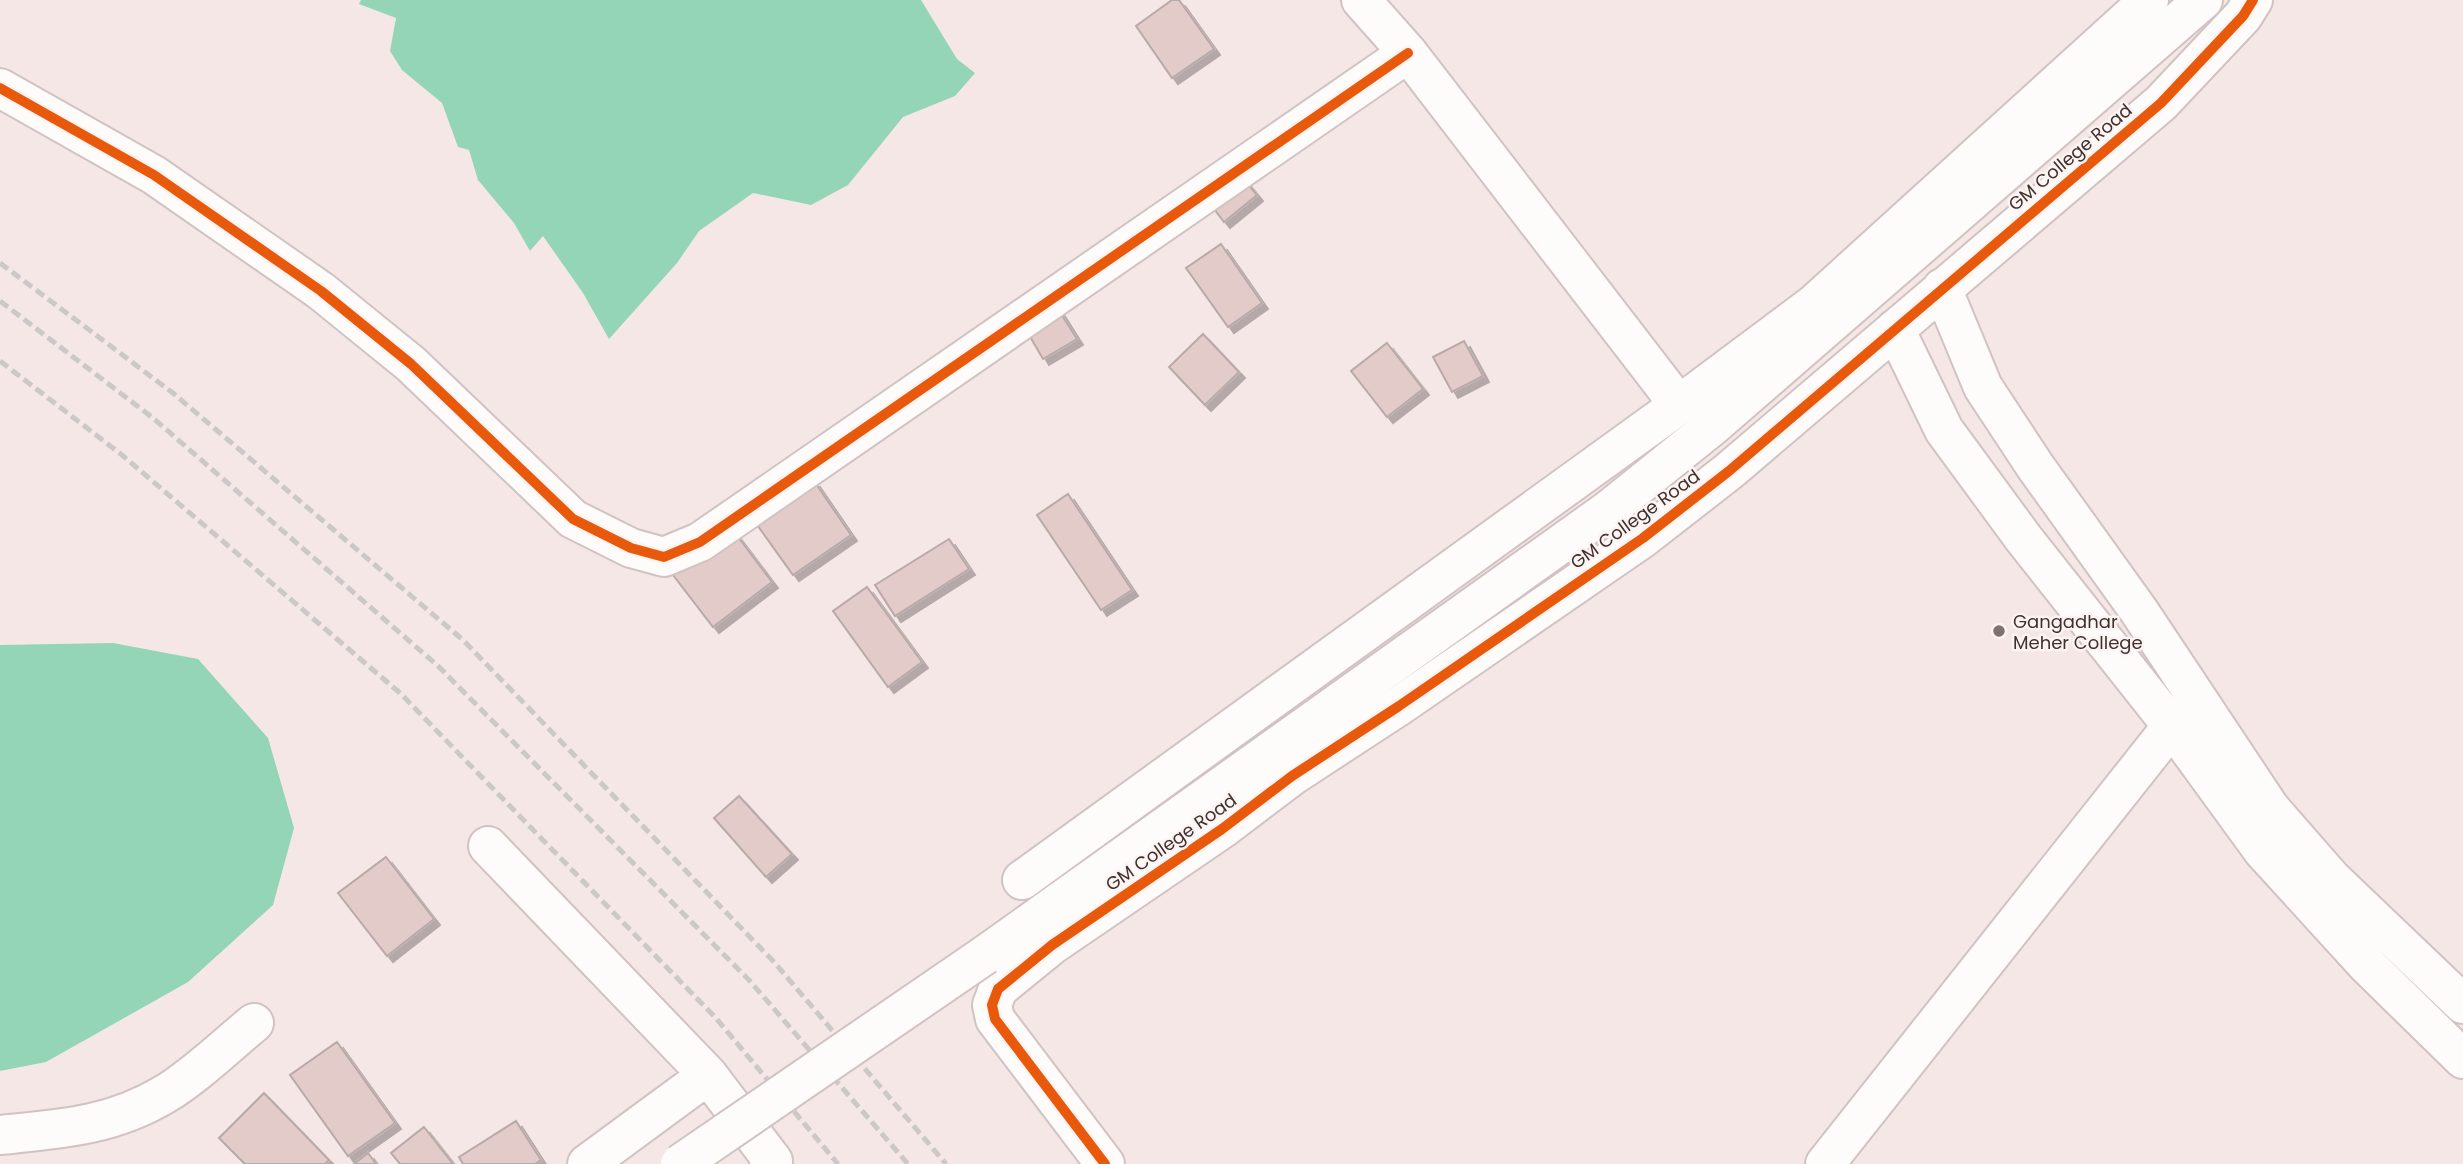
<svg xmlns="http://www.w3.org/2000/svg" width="2463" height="1164" viewBox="0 0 2463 1164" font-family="Poppins,sans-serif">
	<defs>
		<filter id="shadow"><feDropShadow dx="6" dy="6" stdDeviation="0" flood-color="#0004"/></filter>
	</defs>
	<rect width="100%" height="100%" fill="#f5e7e5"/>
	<!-- water -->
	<path fill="#94d5b8" d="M361,0H921L957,59L975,73L955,96L903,117L848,185L811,205L753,193L699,231L677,263L609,339L583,293L543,236L530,251L514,223L478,180L469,150L458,147L442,103L402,70L390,51L396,18L359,4Z
		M113,643L198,659L268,738L294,828L273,905L188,982L46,1062L0,1071V645Z"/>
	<!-- building -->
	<path fill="#e2cbc8" stroke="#b7aaa8" stroke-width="2" filter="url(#shadow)" d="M1172,0H1179L1214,49L1172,78L1136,26Z
		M1243,178L1257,195L1224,222L1211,205Z
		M1221,244L1262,303L1228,327L1186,268Z
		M1058,309L1077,339L1043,359L1025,328Z
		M1203,334L1239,372L1205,405L1169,367Z
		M1464,341L1483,376L1452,392L1433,357Z
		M1387,343L1423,389L1387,417L1351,371Z
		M814,481L851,535L793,575L755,522Z
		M1068,494L1132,590L1101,610L1037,515Z
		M732,529L772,582L713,627L673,575Z
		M949,539L969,569L895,616L875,585Z
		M867,587L922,662L888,687L833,611Z
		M739,796L792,854L766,877L714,818Z
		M386,857L434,919L387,956L338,893Z
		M337,1042L395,1123L348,1156L290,1075Z
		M264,1093L329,1160L325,1164H245L219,1138Z
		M516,1121L541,1160L535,1164H463L459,1157Z
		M424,1127L453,1164H400L391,1153Z
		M368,1153L376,1164H354Z"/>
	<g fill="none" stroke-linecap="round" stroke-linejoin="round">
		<!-- minor casing -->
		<g stroke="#d1c3c1" stroke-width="42">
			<path id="minor" d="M1361,0L1408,53L1679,405
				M0,88L154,175L321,291L411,364L573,519L631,548L664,557L700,542L1408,53
				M1942,288L1983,387L2035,466L2139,611L2270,808L2332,879L2463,1004
				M1895,329L1944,430L2024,539L2172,726L2263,851L2367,965L2463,1059
				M488,846L708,1075
				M1022,880L1679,405L1814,304L2149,0
				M0,1135C60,1129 112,1126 165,1094C194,1077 227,1045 254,1023
				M587,1164L708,1075L773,1161L769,1164
				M1105,1164L995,1019L992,1005L998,989L1052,945L1222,829L1292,776L1399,706L1643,538L1729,471L2161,103L2243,16L2253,0
				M1825,1164L2172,726"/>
		</g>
		<!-- major casing -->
		<g stroke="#d1c3c1" stroke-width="42">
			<path id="major" d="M985,955L1607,511L1714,425L2203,0"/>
		</g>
		<!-- minor -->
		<use href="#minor" stroke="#fefbfb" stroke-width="38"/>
		<!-- major -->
		<use href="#major" stroke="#fefbfb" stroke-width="38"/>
		<!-- rail -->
		<path stroke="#cbc8c7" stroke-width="5" stroke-dasharray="10 5" stroke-linecap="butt" d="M0,263L173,393L463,640L774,962L946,1164
			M0,301L153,418L438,666L749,980L908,1164
			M0,361L122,455L400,693L715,1017L838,1164"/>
		<!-- major-bridge casing -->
		<g stroke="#d1c3c1" stroke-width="42" stroke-linecap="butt">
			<path id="major-bridge" d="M680,1164L985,955"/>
		</g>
		<!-- major-bridge -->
		<use href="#major-bridge" stroke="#fefbfb" stroke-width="38"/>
		<!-- cycleway casing -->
		<g stroke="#fcf4f2" stroke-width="15">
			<path id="cycleway" d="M0,88L154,175L321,291L411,364L573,519L631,548L664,557L700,542L1408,53
				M1105,1164L995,1019L992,1005L998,989L1052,945L1222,829L1292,776L1399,706L1643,538L1729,471L2161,103L2243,16L2253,0"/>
		</g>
		<!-- cycleway -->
		<use href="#cycleway" stroke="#e8590c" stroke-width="10"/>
	</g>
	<!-- markers -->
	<circle fill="#7f716f" stroke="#fcf4f2" stroke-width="2.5" cx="1999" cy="631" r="7"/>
	<g text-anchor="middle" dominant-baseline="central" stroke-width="5" stroke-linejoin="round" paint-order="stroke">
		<!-- street labels -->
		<g font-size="18" fill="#40312f" stroke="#fcf4f2">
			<text transform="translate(2070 157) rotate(-40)">GM College Road</text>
			<text transform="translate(1635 519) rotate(-36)">GM College Road</text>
			<text transform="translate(1171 842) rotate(-35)">GM College Road</text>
		</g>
		<!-- poi labels -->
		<g font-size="18" fill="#40312f" stroke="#fcf4f2" text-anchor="start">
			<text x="2013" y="621">Gangadhar<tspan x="2013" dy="21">Meher College</tspan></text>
		</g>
	</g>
</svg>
